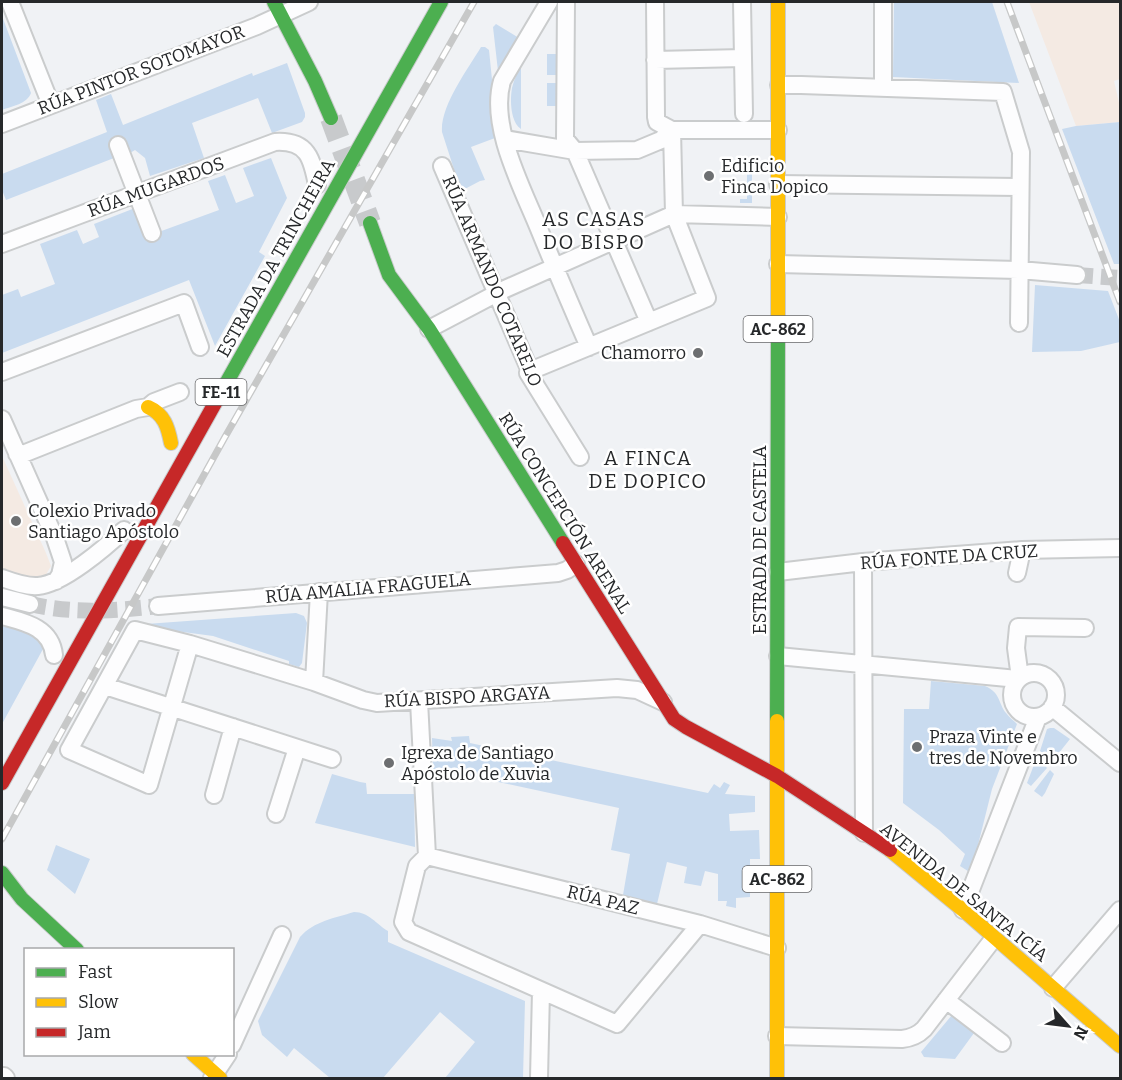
<svg xmlns="http://www.w3.org/2000/svg" width="1122" height="1080" viewBox="0 0 1122 1080" font-family="Bitter,serif">
	<rect width="100%" height="100%" fill="#f0f2f5"/>
	<!-- education -->
	<path fill="#f4eae3" d="M1029,2H1120V79L1114,81L1120,107V122L1076,126Z
		M2,456L46,553L51,566L44,578L30,582L2,573Z"/>
	<!-- green -->
	<path fill="#c9dbef" d="M894,2H992L1019,83L893,77Z
		M2,16L31,93C27,104 12,106 2,110Z
		M496,24L519,38L498,71L493,27Z
		M481,47H485L489,50L497,129L494,130L495,138L471,147L485,180L480,181L461,191L442,132C440,106 468,69 481,47Z
		M547,54H561V75H547Z
		M287,63L305,113V117L302,122L272,133L258,98L192,123L204,158L150,176L145,158L135,150L130,153L127,149L114,158L6,200L2,190V174L107,132L96,100L111,94L123,125L252,73L253,76Z
		M521,65V129C510,122 510,99 512,88C514,79 518,72 521,65Z
		M547,83H561V106H547Z
		M1120,122V264H1114L1062,129L1076,126Z
		M271,158L287,198L259,252L265,256L215,346L189,280L2,353V295L18,289L21,297L55,284L40,244L77,230L83,244L99,237L94,224L135,208L145,237L219,210L208,181L225,175L236,203L254,196L243,168Z
		M747,166L752,167V203H740V199H747Z
		M1035,285L1108,291L1120,322V342L1081,351L1032,352Z
		M296,613L304,616L307,623L302,663L299,667L289,664V661L213,636L146,627V624Z
		M2,624L37,635L43,642V649L2,724Z
		M931,681L985,686C1001,693 998,703 1006,713C1009,717 1014,721 1017,724L992,789L971,873L960,866L965,854L939,830L903,803L904,709H929Z
		M1050,728H1054L1070,739L1051,763L1040,751L1047,729Z
		M469,736L470,743L708,793L714,784L720,788L724,782L730,785L725,794L755,796V812L729,814L730,831L759,830L760,859H750V897L736,898V908L726,906L727,901H718V874L705,871L701,886L684,883L687,867L667,862L657,904L623,895L630,854L611,850L619,808L475,777L433,769L432,738L452,741L451,737Z
		M1037,757L1047,768L1031,786L1027,783Z
		M1050,770L1054,774L1045,793L1042,797L1034,791Z
		M332,774L360,782L366,783L367,794H414L415,847L315,823Z
		M56,845L90,859L75,894L47,870Z
		M354,912C369,912 376,924 388,931V942L525,1001L523,1078H445L475,1042L440,1012L383,1078H330L294,1048L287,1057L262,1035L258,1021L300,937C314,921 335,918 354,912Z
		M952,1015L974,1033L955,1059L924,1057L921,1052Z"/>
	<g fill="none" stroke-linecap="round" stroke-linejoin="round">
		<!-- street-tunnel -->
		<path stroke="#c8cacc" stroke-width="16" stroke-dasharray="16 8" stroke-linecap="butt" d="M1077,275L1120,278
			M30,604C75,614 113,611 158,606"/>
		<!-- secondary-tunnel -->
		<path stroke="#c8cacc" stroke-width="22" stroke-dasharray="22 11" stroke-linecap="butt" d="M331,118L370,223"/>
		<!-- street casing -->
		<g stroke="#cacccd" stroke-width="20">
			<path id="street" d="M10,2L51,105
				M549,2L502,81C489,126 522,187 539,229C555,268 572,308 589,347
				M566,2L565,139L575,151L649,322
				M655,2L656,117L657,122L672,130
				M742,2L744,114
				M883,2V88
				M655,60L743,58
				M779,85H801L1003,92L1021,152L1019,323
				M2,124L257,26L309,2
				M505,139L575,151L637,150L661,140L672,130H778
				M118,145L152,233
				M442,166L530,371L528,373L580,457
				M778,184L1020,187
				M2,244L275,142C308,140 312,159 317,185
				M778,264L1020,270L1077,275
				M429,329L505,289L674,214L778,217
				M530,371L707,298L674,214L672,130
				M2,372L184,303L200,347
				M2,419L55,538L63,562L60,575L56,581
				M17,454H23L136,409L148,407L154,402L180,392
				M863,562L864,833
				M778,572L863,562L1022,550L1120,548
				M1017,573L1022,550
				M2,578C13,582 26,587 38,586C63,584 106,547 124,530
				M2,597L30,604
				M158,606L558,573L567,570L576,564
				M2,616C24,622 51,627 54,655
				M190,644L149,785L69,750L135,630L190,644L314,682L363,700L377,703L617,688L637,690L663,702
				M778,656L1018,679
				M1012 695a22 22 0 1 1 44 0a22 22 0 1 1-44 0Z
				M1020,678L1016,648L1018,627L1085,628
				M314,682L319,592
				M105,686L332,759
				M419,701L427,856L417,866L403,922L409,932L617,1024L700,924
				M1052,707L1120,763
				M214,795L233,727
				M276,814L297,748
				M427,856L700,924L777,948
				M963,910L1038,717
				M1053,988L1120,910
				M946,1000L1002,1043
				M777,1036L902,1039C912,1038 918,1035 924,1029L994,938
				M232,1045L282,935
				M4,1076L6,1078
				M212,1078L228,1054
				M539,1078L541,991"/>
		</g>
		<!-- fast casing -->
		<g stroke="#cacccd" stroke-width="16">
			<path id="fast" d="M274,2L315,81L331,118
				M370,223L389,275L429,329L563,543
				M219,396L441,2
				M777,721L778,333
				M2,873L22,899L77,950"/>
		</g>
		<!-- slow casing -->
		<g stroke="#cacccd" stroke-width="16">
			<path id="slow" d="M778,333V2
				M148,407C164,414 168,427 171,443
				M890,850L963,910L1120,1046
				M193,1054L220,1078
				M777,1078V721"/>
		</g>
		<!-- jam casing -->
		<g stroke="#cacccd" stroke-width="16">
			<path id="jam" d="M563,543L674,719L686,727L777,776L890,850
				M2,783L219,396"/>
		</g>
		<!-- street -->
		<use href="#street" stroke="#fdfdfe" stroke-width="16"/>
		<!-- fast -->
		<use href="#fast" stroke="#4caf50" stroke-width="14"/>
		<!-- slow -->
		<use href="#slow" stroke="#ffc107" stroke-width="14"/>
		<!-- jam -->
		<use href="#jam" stroke="#c62828" stroke-width="14"/>
		<!-- rail casing -->
		<g stroke="#c7c8c8" stroke-width="7">
			<path id="rail" d="M1007,2L1120,302
				M2,839L225,437L474,2"/>
		</g>
		<!-- rail -->
		<use href="#rail" stroke="#fff" stroke-width="4.5" stroke-dasharray="14" stroke-linecap="butt"/>
	</g>
	<!-- markers -->
	<g fill="#6d6f71" stroke="#fff" stroke-width="2">
		<circle cx="709" cy="176" r="6"/>
		<circle cx="698" cy="353" r="6"/>
		<circle cx="16" cy="521" r="6"/>
		<circle cx="917" cy="747" r="6"/>
		<circle cx="389" cy="763" r="6"/>
	</g>
	<g text-anchor="middle" dominant-baseline="central" stroke-width="5" stroke-linejoin="round" paint-order="stroke">
		<!-- shield labels -->
		<g fill="#fff" stroke="#67686a" stroke-width="1.5">
			<rect x="743.5" y="316" width="69" height="26" rx="4.5"/>
			<rect x="195.5" y="379" width="51" height="26" rx="4.5"/>
			<rect x="742.5" y="866" width="69" height="26" rx="4.5"/>
		</g>
		<g font-size="16" font-weight="bold" fill="#26282a">
			<text x="778" y="329">AC-862</text>
			<text x="221" y="392">FE-11</text>
			<text x="777" y="879">AC-862</text>
		</g>
		<!-- street labels -->
		<g font-size="18" fill="#26282a" stroke="#fff">
			<text transform="translate(141 70) rotate(-21)">RÚA PINTOR SOTOMAYOR</text>
			<text transform="translate(156 187) rotate(-20)">RÚA MUGARDOS</text>
			<text transform="translate(276 258) rotate(-61)">ESTRADA DA TRINCHEIRA</text>
			<text transform="translate(492 281) rotate(67)">RÚA ARMANDO COTARELO</text>
			<text transform="translate(565 513) rotate(58)">RÚA CONCEPCIÓN ARENAL</text>
			<text transform="translate(760 540) rotate(-90)">ESTRADA DE CASTELA</text>
			<text transform="translate(949 557) rotate(-4)">RÚA FONTE DA CRUZ</text>
			<text transform="translate(368 588) rotate(-5)">RÚA AMALIA FRAGUELA</text>
			<text transform="translate(467 697) rotate(-3)">RÚA BISPO ARGAYA</text>
			<text transform="translate(964 892) rotate(39)">AVENIDA DE SANTA ICÍA</text>
			<text transform="translate(603 900) rotate(14)">RÚA PAZ</text>
		</g>
		<!-- poi labels -->
		<g font-size="18" fill="#26282a" stroke="#fff" text-anchor="start">
			<text x="721" y="166">Edificio<tspan x="721" dy="21">Finca Dopico</tspan></text>
			<text x="686" y="353" text-anchor="end">Chamorro</text>
			<text x="28" y="511">Colexio Privado<tspan x="28" dy="21">Santiago Apóstolo</tspan></text>
			<text x="929" y="737">Praza Vinte e<tspan x="929" dy="21">tres de Novembro</tspan></text>
			<text x="401" y="753">Igrexa de Santiago<tspan x="401" dy="21">Apóstolo de Xuvia</tspan></text>
		</g>
		<!-- neighbourhood labels -->
		<g font-size="20" letter-spacing="1.5" fill="#26282a" stroke="#fff">
			<text x="594" y="219">AS CASAS<tspan x="594" dy="23">DO BISPO</tspan></text>
			<text x="648" y="458">A FINCA<tspan x="648" dy="23">DE DOPICO</tspan></text>
		</g>
	</g>
	<!-- border -->
	<rect width="1122" height="1080" fill="none" stroke="#26282a" stroke-width="6"/>
	<!-- legend -->
	<rect x="24" y="948" width="210" height="108" fill="#ffffff" stroke="#a8a9aa" stroke-width="1.5"/>
	<rect x="36" y="968" width="30" height="9" fill="#4caf50" stroke="#a8a9aa" stroke-width="1.5"/>
	<text x="78" y="978" font-size="18" fill="#26282a">Fast</text>
	<rect x="36" y="998" width="30" height="9" fill="#ffc107" stroke="#a8a9aa" stroke-width="1.5"/>
	<text x="78" y="1008" font-size="18" fill="#26282a">Slow</text>
	<rect x="36" y="1028" width="30" height="9" fill="#c62828" stroke="#a8a9aa" stroke-width="1.5"/>
	<text x="78" y="1038" font-size="18" fill="#26282a">Jam</text>
	<!-- north arrow -->
	<g transform="translate(1068 1026) rotate(118)" stroke="#ffffff" stroke-width="4.5" paint-order="stroke">
	<path d="M0-4.5L10 22L0 15L-10 22Z" fill="#26282a"/>
	<text y="-9" font-size="16" font-weight="bold" text-anchor="middle" fill="#26282a">N</text>
	</g>
</svg>
